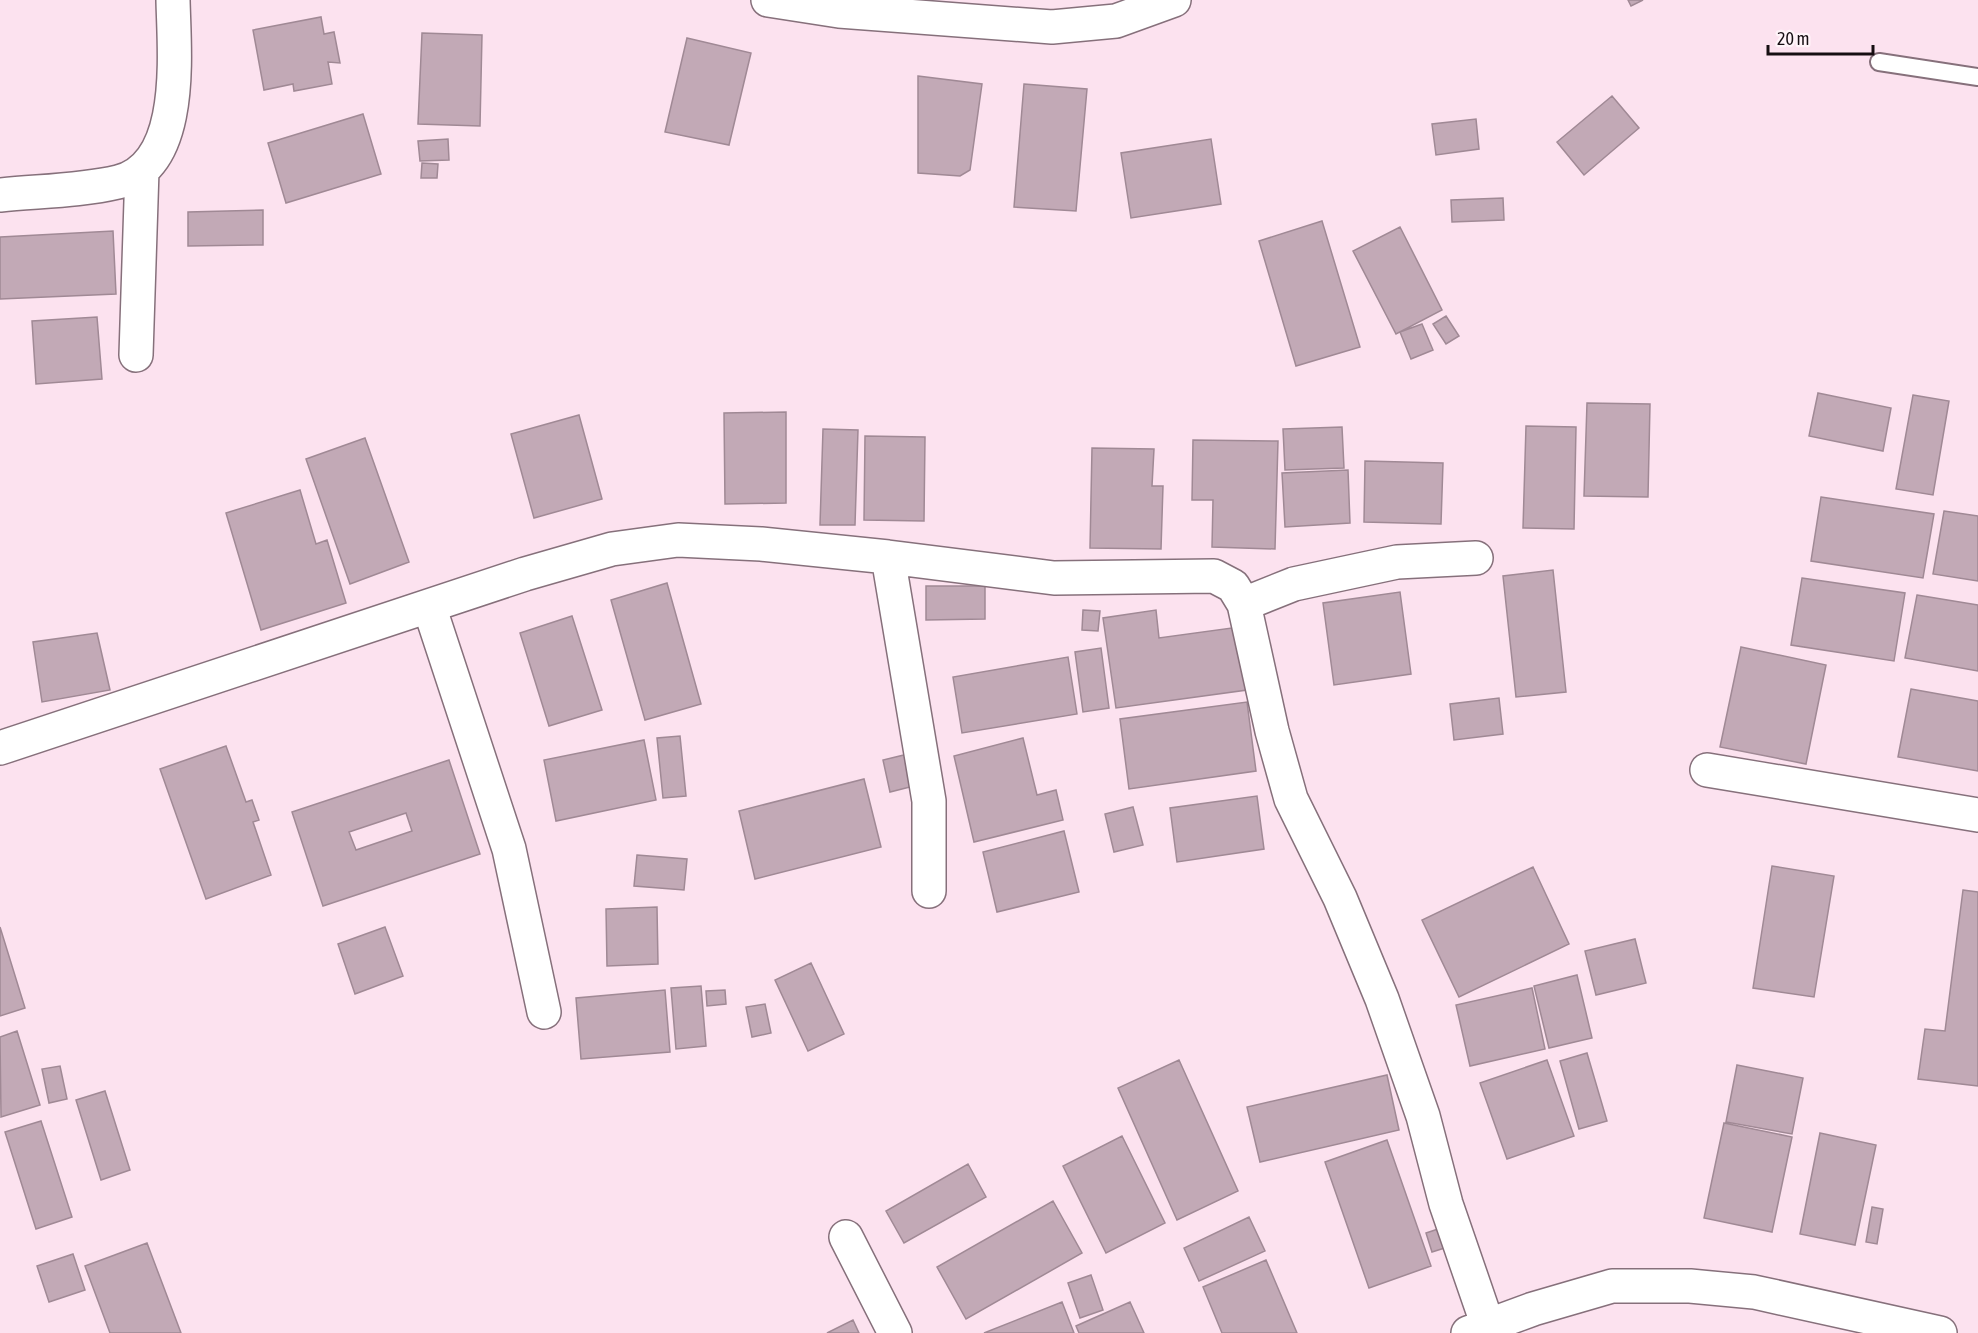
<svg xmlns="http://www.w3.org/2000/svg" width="1978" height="1333" viewBox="0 0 1978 1333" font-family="'Asap Condensed',sans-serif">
	<rect width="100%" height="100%" fill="#fce2ef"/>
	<!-- building -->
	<path fill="#c2a9b6" stroke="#a08995" stroke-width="1.5" fill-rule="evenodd" d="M1628,0H1643L1631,6Z
		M321,17L324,34L334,32L340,63L328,62L332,84L294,91L293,84L264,90L253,30Z
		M422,33L482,35L480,126L418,124Z
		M687,38L751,53L729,145L665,132Z
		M918,76L982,84L970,170L960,176L918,173Z
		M1024,84L1087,89L1076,211L1014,207Z
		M1612,96L1639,128L1584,175L1557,142Z
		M363,114L381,174L286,203L268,143Z
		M1476,119L1479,149L1436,155L1432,124Z
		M448,139L449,160L420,161L418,141Z
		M1211,139L1221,204L1131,218L1121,153Z
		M422,163L438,164L437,178H421Z
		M1503,198L1504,220L1452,222L1451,200Z
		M263,210V245L188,246V212Z
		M1322,221L1360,347L1296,366L1259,241Z
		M1400,227L1442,310L1396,334L1353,251Z
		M113,231L116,294L0,299V237Z
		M1446,316L1459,336L1446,344L1433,324Z
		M97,317L102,379L36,384L32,321Z
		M1422,324L1433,350L1411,359L1400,332Z
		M1818,393L1891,408L1883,451L1809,436Z
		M1913,395L1949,401L1933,495L1896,489Z
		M1587,403L1650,404L1648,497L1584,496Z
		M786,412V503L725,504L724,413Z
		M579,415L602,499L534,518L511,434Z
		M1526,426L1576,427L1574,529L1523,528Z
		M1342,427L1344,468L1285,470L1283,429Z
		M823,429L858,430L855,525H820Z
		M865,436L925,437L924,521L864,520Z
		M365,438L409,562L350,584L306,459Z
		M1193,440L1278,441L1275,549L1212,547L1213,500H1192Z
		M1092,448L1154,449L1152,486H1163L1161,549L1090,548Z
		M1365,461L1443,463L1441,524L1364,522Z
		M1348,470L1350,523L1285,527L1282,473Z
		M300,490L316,544L327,540L346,603L261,630L226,513Z
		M1821,497L1934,514L1923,578L1811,561Z
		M1944,511L1978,516V581L1933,574Z
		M1553,570L1566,692L1516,697L1503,576Z
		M1802,578L1905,593L1894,661L1791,645Z
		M667,583L701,704L645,720L611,600Z
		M926,586H985V619L926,620Z
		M1400,592L1411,674L1334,685L1323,603Z
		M1917,595L1978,605V671L1905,658Z
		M1083,610L1100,611L1098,631L1082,630Z
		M1156,610L1159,638L1239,627L1247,690L1116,708L1103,618Z
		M572,616L602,710L549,726L520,633Z
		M97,633L110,690L42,702L33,642Z
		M1741,647L1826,665L1806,764L1720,747Z
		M1101,648L1109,708L1083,712L1075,652Z
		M1068,657L1077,714L962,733L953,677Z
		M1911,689L1978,701V771L1898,757Z
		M1499,698L1503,734L1454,740L1450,704Z
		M1247,702L1256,771L1129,789L1120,719Z
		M680,736L686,796L663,798L657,738Z
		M1023,738L1037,795L1056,790L1063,820L974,842L954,756Z
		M644,740L656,800L556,821L544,760Z
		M226,746L246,802L252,800L259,820L253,822L271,875L206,899L160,769Z
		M908,754L914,786L890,792L883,760Z
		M449,760L480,854L323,906L292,812ZM406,813L412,831L356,850L349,832Z
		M864,779L881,847L755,879L739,811Z
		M1257,796L1264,849L1177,862L1170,808Z
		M1133,807L1143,845L1114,852L1105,814Z
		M1064,831L1079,892L997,912L983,852Z
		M637,855L687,859L684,890L634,886Z
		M1772,866L1834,876L1814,997L1753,988Z
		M1533,867L1569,944L1459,997L1422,920Z
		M1963,890L1978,892V1086L1918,1079L1925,1029L1945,1031Z
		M657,907L658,964L607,966L606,909Z
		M0,927L25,1008L0,1016Z
		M385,927L403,976L355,994L338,944Z
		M1635,939L1646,983L1596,995L1585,951Z
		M811,963L844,1034L808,1051L775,980Z
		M1577,975L1592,1038L1549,1048L1534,986Z
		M701,986L706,1046L676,1049L671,988Z
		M1532,988L1545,1049L1470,1066L1456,1005Z
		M665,990L670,1052L581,1059L576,998Z
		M725,990L726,1004L707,1006L706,991Z
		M765,1004L771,1033L752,1037L746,1007Z
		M17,1031L40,1105L1,1117L0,1037Z
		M1587,1053L1607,1121L1579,1129L1560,1061Z
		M1179,1060L1238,1191L1177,1220L1118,1088Z
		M1547,1060L1574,1136L1507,1159L1480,1083Z
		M1737,1065L1803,1078L1792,1134L1726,1122Z
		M60,1066L67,1099L49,1103L42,1069Z
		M1387,1075L1399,1130L1260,1162L1247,1107Z
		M105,1091L130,1170L101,1180L76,1100Z
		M41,1121L72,1217L36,1229L5,1132Z
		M1724,1123L1792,1137L1772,1232L1704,1218Z
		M1820,1133L1876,1145L1855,1245L1800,1234Z
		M1122,1136L1165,1223L1106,1253L1063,1166Z
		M1387,1140L1431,1266L1369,1288L1325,1162Z
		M968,1164L986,1197L904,1243L886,1211Z
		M1053,1201L1082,1253L966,1319L937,1267Z
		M1872,1207L1883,1209L1877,1244L1866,1242Z
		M1249,1217L1265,1251L1199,1281L1184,1248Z
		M1444,1227L1451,1246L1432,1252L1426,1233Z
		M147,1243L181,1333H110L85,1266Z
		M73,1254L85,1290L49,1302L37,1266Z
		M1266,1260L1297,1333H1222L1203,1287Z
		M1091,1275L1103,1310L1080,1318L1068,1283Z
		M1062,1302L1074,1333H984Z
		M1130,1302L1144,1333H1079L1076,1326Z
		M853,1320L859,1333H827Z"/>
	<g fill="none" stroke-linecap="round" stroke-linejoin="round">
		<!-- service casing -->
		<g stroke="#86707b" stroke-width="20">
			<path id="service" d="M1879,62L1978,77"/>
		</g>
		<!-- minor casing -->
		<g stroke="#86707b" stroke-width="36">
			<path id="minor" d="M768,0L839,11L1052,27L1116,21L1174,0
				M0,195C38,191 80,191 118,182C186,166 174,52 173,0
				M136,355L142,170
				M888,557L929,801V891
				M1244,604L1294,584L1397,562L1476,558
				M429,606L509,849L544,1012
				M0,748L525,574L612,549L678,540L761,544L888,557L1054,578L1214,576L1233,586L1244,604L1272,731L1291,799L1340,898L1382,999L1423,1116L1446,1204L1488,1326
				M1707,770L1978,815
				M846,1237L895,1333
				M1468,1333L1533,1309L1612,1286H1690L1754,1292L1940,1333"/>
		</g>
		<!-- service -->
		<use href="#service" stroke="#fff" stroke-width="16"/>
		<!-- minor -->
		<use href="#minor" stroke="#fff" stroke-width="33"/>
	</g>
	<!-- scale -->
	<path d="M1768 45v9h105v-9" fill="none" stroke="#160e12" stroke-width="3"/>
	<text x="1777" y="45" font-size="18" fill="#160e12" stroke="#fff4f9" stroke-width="4.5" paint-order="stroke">20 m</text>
</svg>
